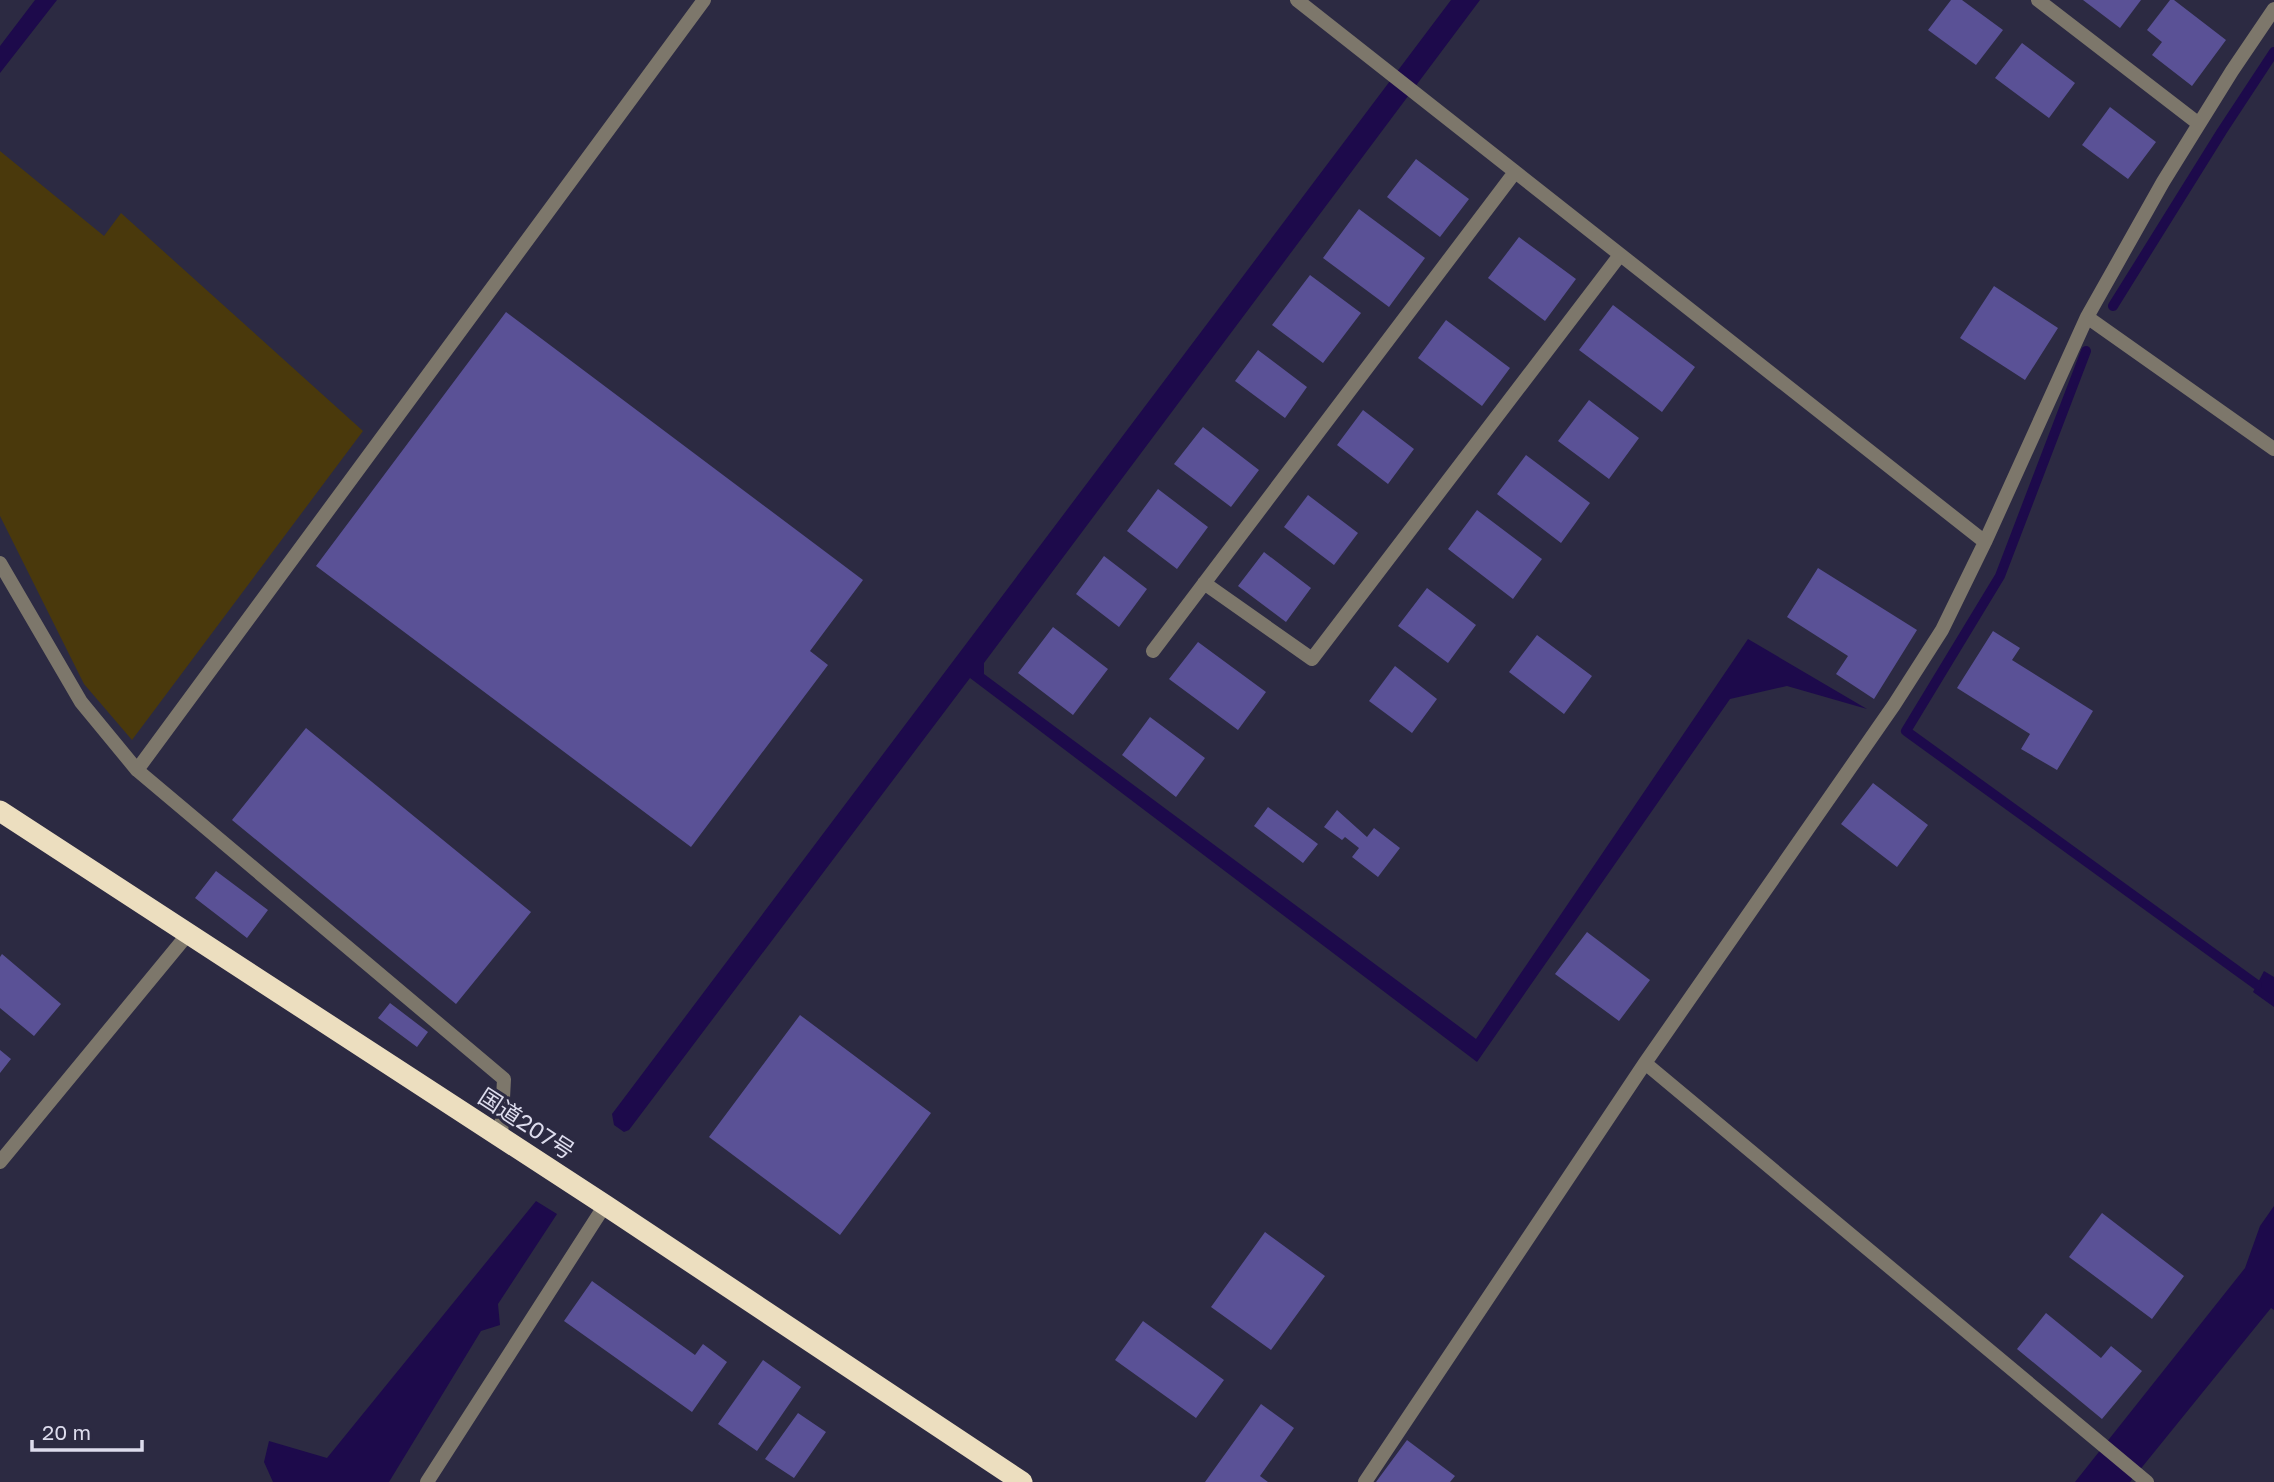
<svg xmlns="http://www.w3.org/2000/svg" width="2274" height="1482" viewBox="0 0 2274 1482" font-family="'Golos Text','Noto Sans JP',sans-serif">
	<rect width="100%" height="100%" fill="#2c2a42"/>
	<!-- green -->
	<path fill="#4a390c" d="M0,151L104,236L121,213L363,431L132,740L84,684L0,516Z"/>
	<!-- water -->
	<path fill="#1d0a4b" d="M35,0H57L0,73V46Z
		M1451,0H1480L984,663V674L1476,1039L1748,639L1867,709L1787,686L1730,699L1477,1062L970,678L629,1130L624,1132L614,1125L612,1114Z
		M2264,971L2274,977V1007L2253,992Z
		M536,1201L557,1214L498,1304L500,1325L481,1331L389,1482H273L264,1462L269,1441L327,1458Z
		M2274,1206V1310L2271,1308L2130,1482H2075L2245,1268L2260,1226Z"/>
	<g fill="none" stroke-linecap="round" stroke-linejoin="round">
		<!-- stream -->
		<path stroke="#1d0a4b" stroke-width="10" d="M2113,306L2222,131L2274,52
			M2086,351L2000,576L1906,731L2257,985"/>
	</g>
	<!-- building -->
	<path fill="#5a5196" d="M1951,0H1962L2003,30L1976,65L1928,30Z
		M2083,0H2141L2120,28Z
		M2170,0H2174L2226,40L2192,86L2152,55L2162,42L2147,30Z
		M2022,43L2075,83L2049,118L1995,78Z
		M2110,107L2156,142L2128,179L2082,145Z
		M1416,159L1469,199L1440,237L1387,197Z
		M1359,209L1425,258L1389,307L1323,258Z
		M1519,237L1576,279L1545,321L1488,278Z
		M1310,275L1361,313L1323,363L1272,325Z
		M1994,286L2058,328L2025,380L1960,338Z
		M1613,305L1695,367L1662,412L1579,350Z
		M506,312L863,580L810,651L828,665L691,847L316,566Z
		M1446,320L1510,368L1482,406L1418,358Z
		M1258,350L1307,387L1285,418L1235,381Z
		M1589,400L1639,438L1609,479L1558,441Z
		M1363,410L1414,449L1388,484L1337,445Z
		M1203,427L1259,470L1231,507L1174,464Z
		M1526,455L1590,503L1561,543L1497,494Z
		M1158,489L1208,527L1177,569L1127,531Z
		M1308,495L1358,533L1334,565L1284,527Z
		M1477,510L1542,559L1513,599L1448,549Z
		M1264,552L1311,588L1286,622L1238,586Z
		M1104,556L1147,589L1119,627L1076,594Z
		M1818,568L1917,630L1874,699L1836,674L1848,656L1787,617Z
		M1427,588L1476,625L1448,663L1398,626Z
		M1053,627L1108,669L1073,715L1018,673Z
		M1993,631L2020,648L2012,660L2093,711L2057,770L2021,749L2030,734L1957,688Z
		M1537,635L1592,676L1564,714L1509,672Z
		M1198,642L1266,692L1238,730L1169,679Z
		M1395,666L1437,699L1412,733L1369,701Z
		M1150,717L1205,758L1176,797L1122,755Z
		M306,728L531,912L456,1004L232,820Z
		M1873,783L1928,825L1897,867L1841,824Z
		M1268,807L1318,844L1303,863L1254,826Z
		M1337,810L1367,837L1374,828L1400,848L1378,877L1352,857L1359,848L1345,837L1342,840L1324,827Z
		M216,871L268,910L247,938L195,898Z
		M1587,932L1650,980L1619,1021L1555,974Z
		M2,954L61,1004L34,1036L0,1008V957Z
		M390,1003L428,1032L417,1047L378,1018Z
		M800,1015L931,1113L840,1235L709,1137Z
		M0,1050L11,1059L0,1073Z
		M2102,1213L2184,1276L2152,1319L2069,1257Z
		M1265,1232L1325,1276L1271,1350L1211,1307Z
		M592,1281L695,1355L703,1344L727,1362L692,1412L564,1321Z
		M2046,1313L2101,1358L2111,1346L2142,1371L2102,1419L2017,1349Z
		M1143,1321L1224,1380L1196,1418L1115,1360Z
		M763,1360L801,1387L757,1451L718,1424Z
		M1261,1404L1294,1428L1260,1476L1268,1482H1205Z
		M798,1413L826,1432L794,1478L765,1459Z
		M1407,1440L1455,1476L1450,1482H1376Z"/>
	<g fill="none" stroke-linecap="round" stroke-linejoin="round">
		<!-- street -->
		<path stroke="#7d776b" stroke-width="14" d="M1297,0L1985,542
			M2038,0L2199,124
			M2087,317L2274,449
			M0,563L81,702L137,770L504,1079L501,1137
			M1204,583L1312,659L1620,255
			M1153,651L1515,172
			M137,770L704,0
			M1645,1063L2147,1482
			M0,1162L188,934
			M427,1482L605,1205
			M1365,1482L1645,1063L1894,705L1942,630L1985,542L2087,317L2163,182L2232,71L2274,9"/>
		<!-- highway -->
		<path stroke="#ecdebf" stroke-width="21" d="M0,811L605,1205L1022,1482"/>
	</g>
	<g text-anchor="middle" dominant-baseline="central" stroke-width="6" stroke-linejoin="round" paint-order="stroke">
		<!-- street labels -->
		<g font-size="23" fill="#dddced" stroke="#2c2a42">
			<text transform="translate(527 1123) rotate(33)">国道207号</text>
		</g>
	</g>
	<!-- scale -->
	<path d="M32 1440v10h110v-10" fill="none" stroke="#dddced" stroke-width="3.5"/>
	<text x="42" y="1440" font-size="21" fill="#dddced" stroke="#2c2a42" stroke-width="5" paint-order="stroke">20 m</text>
</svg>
